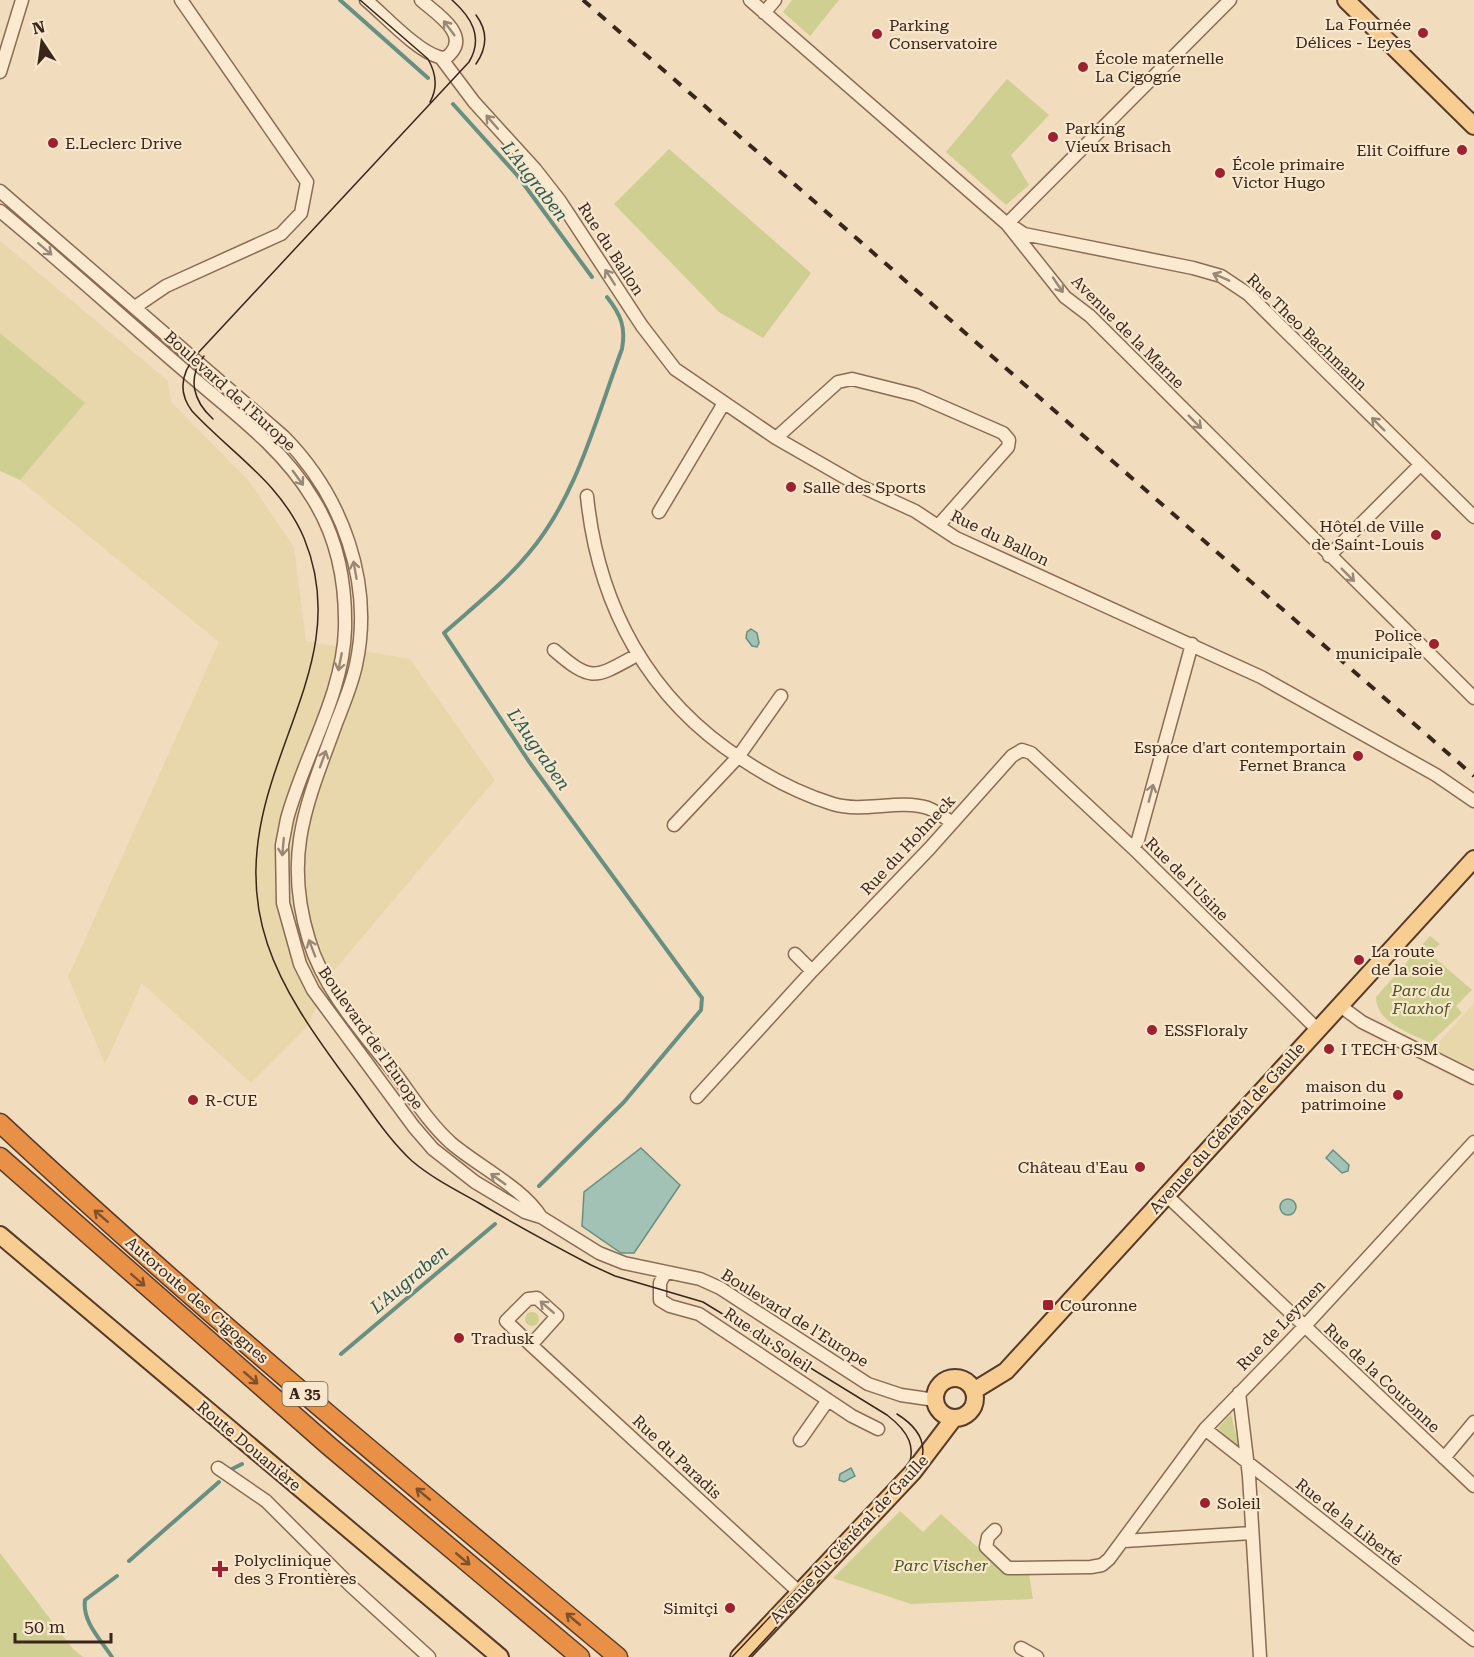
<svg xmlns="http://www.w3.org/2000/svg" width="1474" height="1657" viewBox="0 0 1474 1657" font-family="'Roboto Serif',serif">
	<rect width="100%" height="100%" fill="#f1dcbd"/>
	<!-- farmland -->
	<path fill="#e7d7aa" d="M0,241L168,381L171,402L249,481L294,547L306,641L410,659L495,780L332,973L307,1027L251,1083L142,983L105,1064L68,977L219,642L20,480L84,403L0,333Z
		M1474,1003V1068L1432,1050Z"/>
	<!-- green -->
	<path fill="#cecf90" d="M792,0H839L810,36L783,12Z
		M1007,79L1049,115L1011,155L1029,185L1006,205L946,152Z
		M669,149L811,273L763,338L719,312L614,204Z
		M0,333L85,403L20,480L0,471Z
		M1430,936L1440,944L1429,953L1472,990L1456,1006L1462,1013L1430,1043C1409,1032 1377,1024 1376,997Z
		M525 1319a7 7 0 1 1 14 0a7 7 0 1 1-14 0Z
		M1231,1414L1239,1449L1218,1428Z
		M900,1511L923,1532L941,1514L1007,1574H1029L1033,1599L911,1604L833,1578Z
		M0,1553L73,1649L83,1657H0Z"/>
	<!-- water -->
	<path fill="#a1c2b5" stroke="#689082" stroke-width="1.5" d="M751,629L757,633L759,643L757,647L752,646L746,638L747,632Z
		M641,1148L680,1185L634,1253H621L582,1226L584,1192Z
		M1333,1150L1349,1165L1348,1171L1342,1173L1326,1158Z
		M1280 1207a8 8 0 1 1 16 0a8 8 0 1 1-16 0Z
		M851,1468L855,1476L844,1482L839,1480L840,1474Z"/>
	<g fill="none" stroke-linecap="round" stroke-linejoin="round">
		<!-- stream -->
		<path stroke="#689082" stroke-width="4" d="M340,0L428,78
			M453,104L517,175L592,277
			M539,1186L624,1102L701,1010L702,998L530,763L444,633C472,608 504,583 528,554C577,497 596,418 622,349C626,327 621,315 607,297
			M341,1354L495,1224
			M232,1469L242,1464
			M129,1561L219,1482
			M112,1657C101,1640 82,1622 85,1600L117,1576"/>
		<!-- minor casing -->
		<g stroke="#8a6c55" stroke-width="15">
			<path id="minor" d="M366,0C385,16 417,51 439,57C444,59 448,57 451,53C469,33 434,12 421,0
				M750,0L1007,224L1065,297L1090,316L1474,698
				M764,13L775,0
				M441,58L474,102L535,169L560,201L642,326L675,369L776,438L858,485L915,511L956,538L1261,677L1436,775L1474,801
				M0,72L22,0
				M0,191L284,437C342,496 374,582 356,665C352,684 344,703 337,721C308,801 282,853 309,940C324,991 365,1035 397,1076C414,1099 430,1124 451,1143C478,1166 523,1188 541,1217
				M0,211C63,263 123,318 185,371C230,410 282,447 313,499C337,537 346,584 345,629C343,695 304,756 287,819L282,845L283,903L300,964L313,990L414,1127L433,1149L475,1182L525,1212L541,1217L599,1253L624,1263L700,1279L720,1288L868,1384L901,1395L935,1400
				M1007,224L1230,0
				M1012,226L1024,234L1193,268L1221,276L1248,294L1474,517
				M135,307L166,286L281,234L301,213L307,182L181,0
				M776,438L838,382L852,379L916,395L1003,433L1009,440L1008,447L938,526
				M587,496C598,606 649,700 743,760C770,778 801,794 833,804C864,813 898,799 928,808C936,811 944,817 951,822
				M659,512L724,403
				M1329,556L1420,465
				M554,650C592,683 595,678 637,655
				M674,825L738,757L781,696
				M1133,848L1138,840L1192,644
				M795,954L812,971
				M1339,1005L1362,1022L1474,1078
				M697,1097L812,971L929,849L1012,756L1022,750L1031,753L1133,848L1317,1029
				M1165,1194L1474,1486
				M665,1273L660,1283V1300L670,1306L699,1314L852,1416L878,1429
				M531,1345L557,1316L537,1298L528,1299L506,1321L531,1345L800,1593
				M1239,1393L1249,1476L1260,1657
				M1205,1429L1474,1640
				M800,1440L828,1400
				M1444,1458L1474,1422
				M218,1468L266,1501L351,1586L429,1657
				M995,1530L988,1537L986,1547L1008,1568L1091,1567L1102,1565L1109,1559L1205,1429L1303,1328L1474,1142
				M1124,1541L1252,1533
				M1021,1648L1037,1657"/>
		</g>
		<!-- major casing -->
		<g stroke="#573a2a" stroke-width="20">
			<path id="major" d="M1346,0L1474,126
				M0,1235L500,1657
				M935 1398a20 20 0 1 1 40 0a20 20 0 1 1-40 0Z
				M975,1390L1006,1371L1474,859
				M739,1657L913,1472L954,1418"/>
		</g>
		<!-- highway casing -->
		<g stroke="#573a2a" stroke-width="21">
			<path id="highway" d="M0,1123C199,1309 409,1483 618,1657
				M0,1157L329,1446L580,1657"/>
		</g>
		<!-- minor -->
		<use href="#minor" stroke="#fbead0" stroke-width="12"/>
		<!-- major -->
		<use href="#major" stroke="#f8cd91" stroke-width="16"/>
		<!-- highway -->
		<use href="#highway" stroke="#e89046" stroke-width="18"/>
		<!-- tram -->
		<path stroke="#38261b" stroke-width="1.5" d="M360,0L428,59C436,73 438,88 430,102
			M452,0C471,17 484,37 469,62L198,353C182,371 177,391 192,411C232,454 280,482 304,538C341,628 297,700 271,784C231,912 275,982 349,1082C369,1108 387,1138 412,1161C432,1178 456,1190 479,1203C516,1225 553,1245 591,1265L615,1276L703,1302L887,1415C908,1431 919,1448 905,1474L732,1657
			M476,64C487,48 488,31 476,15
			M204,356C187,378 193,401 213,419
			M897,1414C932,1436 929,1461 903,1489
			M749,1657L879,1516"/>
		<!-- rail -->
		<path stroke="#38261b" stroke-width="4" stroke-dasharray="10 10" stroke-linecap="butt" d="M583,0L1474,776"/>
	</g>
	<!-- one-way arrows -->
	<defs><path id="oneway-shaft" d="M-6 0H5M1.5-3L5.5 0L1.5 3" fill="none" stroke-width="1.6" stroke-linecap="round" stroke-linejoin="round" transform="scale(1.5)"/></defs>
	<g stroke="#9a8876">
		<use href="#oneway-shaft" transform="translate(449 28) rotate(-127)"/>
		<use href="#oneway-shaft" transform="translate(492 122) rotate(-131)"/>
		<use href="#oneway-shaft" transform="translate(45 249) rotate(41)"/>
		<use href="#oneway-shaft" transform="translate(610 277) rotate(-123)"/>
		<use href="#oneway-shaft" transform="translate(1221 277) rotate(-156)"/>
		<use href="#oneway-shaft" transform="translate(1058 285) rotate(56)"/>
		<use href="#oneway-shaft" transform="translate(1195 422) rotate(45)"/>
		<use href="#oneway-shaft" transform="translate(1378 424) rotate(-135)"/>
		<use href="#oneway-shaft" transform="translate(298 478) rotate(54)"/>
		<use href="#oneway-shaft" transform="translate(355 570) rotate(-100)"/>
		<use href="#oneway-shaft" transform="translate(1348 575) rotate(45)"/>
		<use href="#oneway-shaft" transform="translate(340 662) rotate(101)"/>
		<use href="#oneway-shaft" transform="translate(323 759) rotate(-70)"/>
		<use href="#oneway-shaft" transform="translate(1151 793) rotate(-75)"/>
		<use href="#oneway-shaft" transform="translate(283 847) rotate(95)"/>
		<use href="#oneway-shaft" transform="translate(312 948) rotate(-111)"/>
		<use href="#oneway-shaft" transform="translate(498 1179) rotate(-144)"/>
		<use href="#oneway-shaft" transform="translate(547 1307) rotate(-139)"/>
	</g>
	<g stroke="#7e502c">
		<use href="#oneway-shaft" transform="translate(101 1216) rotate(-139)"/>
		<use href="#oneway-shaft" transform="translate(138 1280) rotate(41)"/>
		<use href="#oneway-shaft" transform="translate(251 1378) rotate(41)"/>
		<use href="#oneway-shaft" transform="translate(423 1494) rotate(-140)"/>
		<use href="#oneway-shaft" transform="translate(463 1559) rotate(40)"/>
		<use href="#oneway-shaft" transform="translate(573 1619) rotate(-140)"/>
	</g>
	<!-- markers -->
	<g fill="#9d212e" stroke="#f8e7cd" stroke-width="2">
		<circle cx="1423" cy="33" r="6"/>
		<circle cx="877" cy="34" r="6"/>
		<circle cx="1083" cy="67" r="6"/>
		<circle cx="1053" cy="137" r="6"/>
		<circle cx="53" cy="143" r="6"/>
		<circle cx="1462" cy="150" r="6"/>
		<circle cx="1220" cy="173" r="6"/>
		<circle cx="791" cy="487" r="6"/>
		<circle cx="1436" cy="535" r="6"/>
		<circle cx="1434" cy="644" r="6"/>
		<circle cx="1358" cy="756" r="6"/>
		<circle cx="1359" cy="960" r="6"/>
		<circle cx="1152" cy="1030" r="6"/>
		<circle cx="1329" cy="1049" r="6"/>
		<circle cx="1398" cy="1095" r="6"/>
		<circle cx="193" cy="1100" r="6"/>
		<circle cx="1140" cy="1167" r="6"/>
		<rect x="1042" y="1299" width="12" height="12" rx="3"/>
		<circle cx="459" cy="1338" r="6"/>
		<circle cx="1205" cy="1503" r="6"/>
		<path d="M217 1560h6v6h6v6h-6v6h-6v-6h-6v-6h6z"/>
		<circle cx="730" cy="1608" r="6"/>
	</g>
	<g text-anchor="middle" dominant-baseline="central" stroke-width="4.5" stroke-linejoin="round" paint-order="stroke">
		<!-- shield labels -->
		<rect fill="#f8e7cd" stroke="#726050" stroke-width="1.5" x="282.5" y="1382" width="45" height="24" rx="4.5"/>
		<g font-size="15" font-weight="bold" fill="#38261b">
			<text x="305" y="1394">A 35</text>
		</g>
		<!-- poi labels -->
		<g font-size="16" fill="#38261b" stroke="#f8e7cd" text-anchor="start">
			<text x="1411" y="24" text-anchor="end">La Fournée<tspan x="1411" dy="18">Délices - Leyes</tspan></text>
			<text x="889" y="25">Parking<tspan x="889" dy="18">Conservatoire</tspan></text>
			<text x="1095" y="58">École maternelle<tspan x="1095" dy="18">La Cigogne</tspan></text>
			<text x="1065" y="128">Parking<tspan x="1065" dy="18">Vieux Brisach</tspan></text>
			<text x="65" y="143">E.Leclerc Drive</text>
			<text x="1450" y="150" text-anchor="end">Elit Coiffure</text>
			<text x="1232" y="164">École primaire<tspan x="1232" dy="18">Victor Hugo</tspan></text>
			<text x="803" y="487">Salle des Sports</text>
			<text x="1424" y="526" text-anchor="end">Hôtel de Ville<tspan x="1424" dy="18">de Saint-Louis</tspan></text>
			<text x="1422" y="635" text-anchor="end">Police<tspan x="1422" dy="18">municipale</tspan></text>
			<text x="1346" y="747" text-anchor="end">Espace d'art contemportain<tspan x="1346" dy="18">Fernet Branca</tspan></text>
			<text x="1371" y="951">La route<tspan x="1371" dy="18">de la soie</tspan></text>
			<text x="1164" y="1030">ESSFloraly</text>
			<text x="1341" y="1049">I TECH GSM</text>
			<text x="1386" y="1086" text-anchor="end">maison du<tspan x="1386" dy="18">patrimoine</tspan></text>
			<text x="205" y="1100">R-CUE</text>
			<text x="1128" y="1167" text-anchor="end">Château d'Eau</text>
			<text x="1060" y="1305">Couronne</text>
			<text x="471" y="1338">Tradusk</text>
			<text x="1217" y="1503">Soleil</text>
			<text x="234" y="1560">Polyclinique<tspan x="234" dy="18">des 3 Frontières</tspan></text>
			<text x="718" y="1608" text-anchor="end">Simitçi</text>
		</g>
		<!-- street labels -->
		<g font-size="16" fill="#38261b" stroke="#f8e7cd">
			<text transform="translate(611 249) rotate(57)">Rue du Ballon</text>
			<text transform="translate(1128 332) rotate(45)">Avenue de la Marne</text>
			<text transform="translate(1307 332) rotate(44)">Rue Theo Bachmann</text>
			<text transform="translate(230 391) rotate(42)">Boulevard de l'Europe</text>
			<text transform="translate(1000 538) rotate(26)">Rue du Ballon</text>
			<text transform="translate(908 845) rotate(-47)">Rue du Hohneck</text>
			<text transform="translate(1187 879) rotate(45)">Rue de l'Usine</text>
			<text transform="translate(371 1038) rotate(55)">Boulevard de l'Europe</text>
			<text transform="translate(1227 1128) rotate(-48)">Avenue du Général de Gaulle</text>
			<text transform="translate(197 1300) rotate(41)">Autoroute des Cigognes</text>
			<text transform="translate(795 1318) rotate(32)">Boulevard de l'Europe</text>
			<text transform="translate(1281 1325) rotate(-46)">Rue de Leymen</text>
			<text transform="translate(768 1340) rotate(34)">Rue du Soleil</text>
			<text transform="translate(1382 1378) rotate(43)">Rue de la Couronne</text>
			<text transform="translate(249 1446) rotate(40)">Route Douanière</text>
			<text transform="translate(677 1457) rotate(43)">Rue du Paradis</text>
			<text transform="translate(1349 1522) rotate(38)">Rue de la Liberté</text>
			<text transform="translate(849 1539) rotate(-47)">Avenue du Général de Gaulle</text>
		</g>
		<!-- park labels -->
		<g font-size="16" font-style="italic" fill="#4e5620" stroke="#f8e7cd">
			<text x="1421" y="990">Parc du<tspan x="1421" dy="18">Flaxhof</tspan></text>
			<text x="941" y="1565">Parc Vischer</text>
		</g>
		<!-- water labels -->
		<g font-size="18" font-style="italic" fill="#295951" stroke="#f8e7cd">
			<text transform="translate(535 181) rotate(52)">L'Augraben</text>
			<text transform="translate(539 749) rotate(55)">L'Augraben</text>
			<text transform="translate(409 1279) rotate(-40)">L'Augraben</text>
		</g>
	</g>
	<!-- north arrow -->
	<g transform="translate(42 42) rotate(347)" stroke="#f8e7cd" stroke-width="4.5" paint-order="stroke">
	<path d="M0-4.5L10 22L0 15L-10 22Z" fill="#38261b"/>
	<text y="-9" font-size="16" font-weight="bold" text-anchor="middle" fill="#38261b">N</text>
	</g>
	<!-- scale -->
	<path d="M15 1633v9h96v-9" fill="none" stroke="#38261b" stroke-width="3"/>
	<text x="24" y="1633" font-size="18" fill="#38261b" stroke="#f8e7cd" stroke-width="4.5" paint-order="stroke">50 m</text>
</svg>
